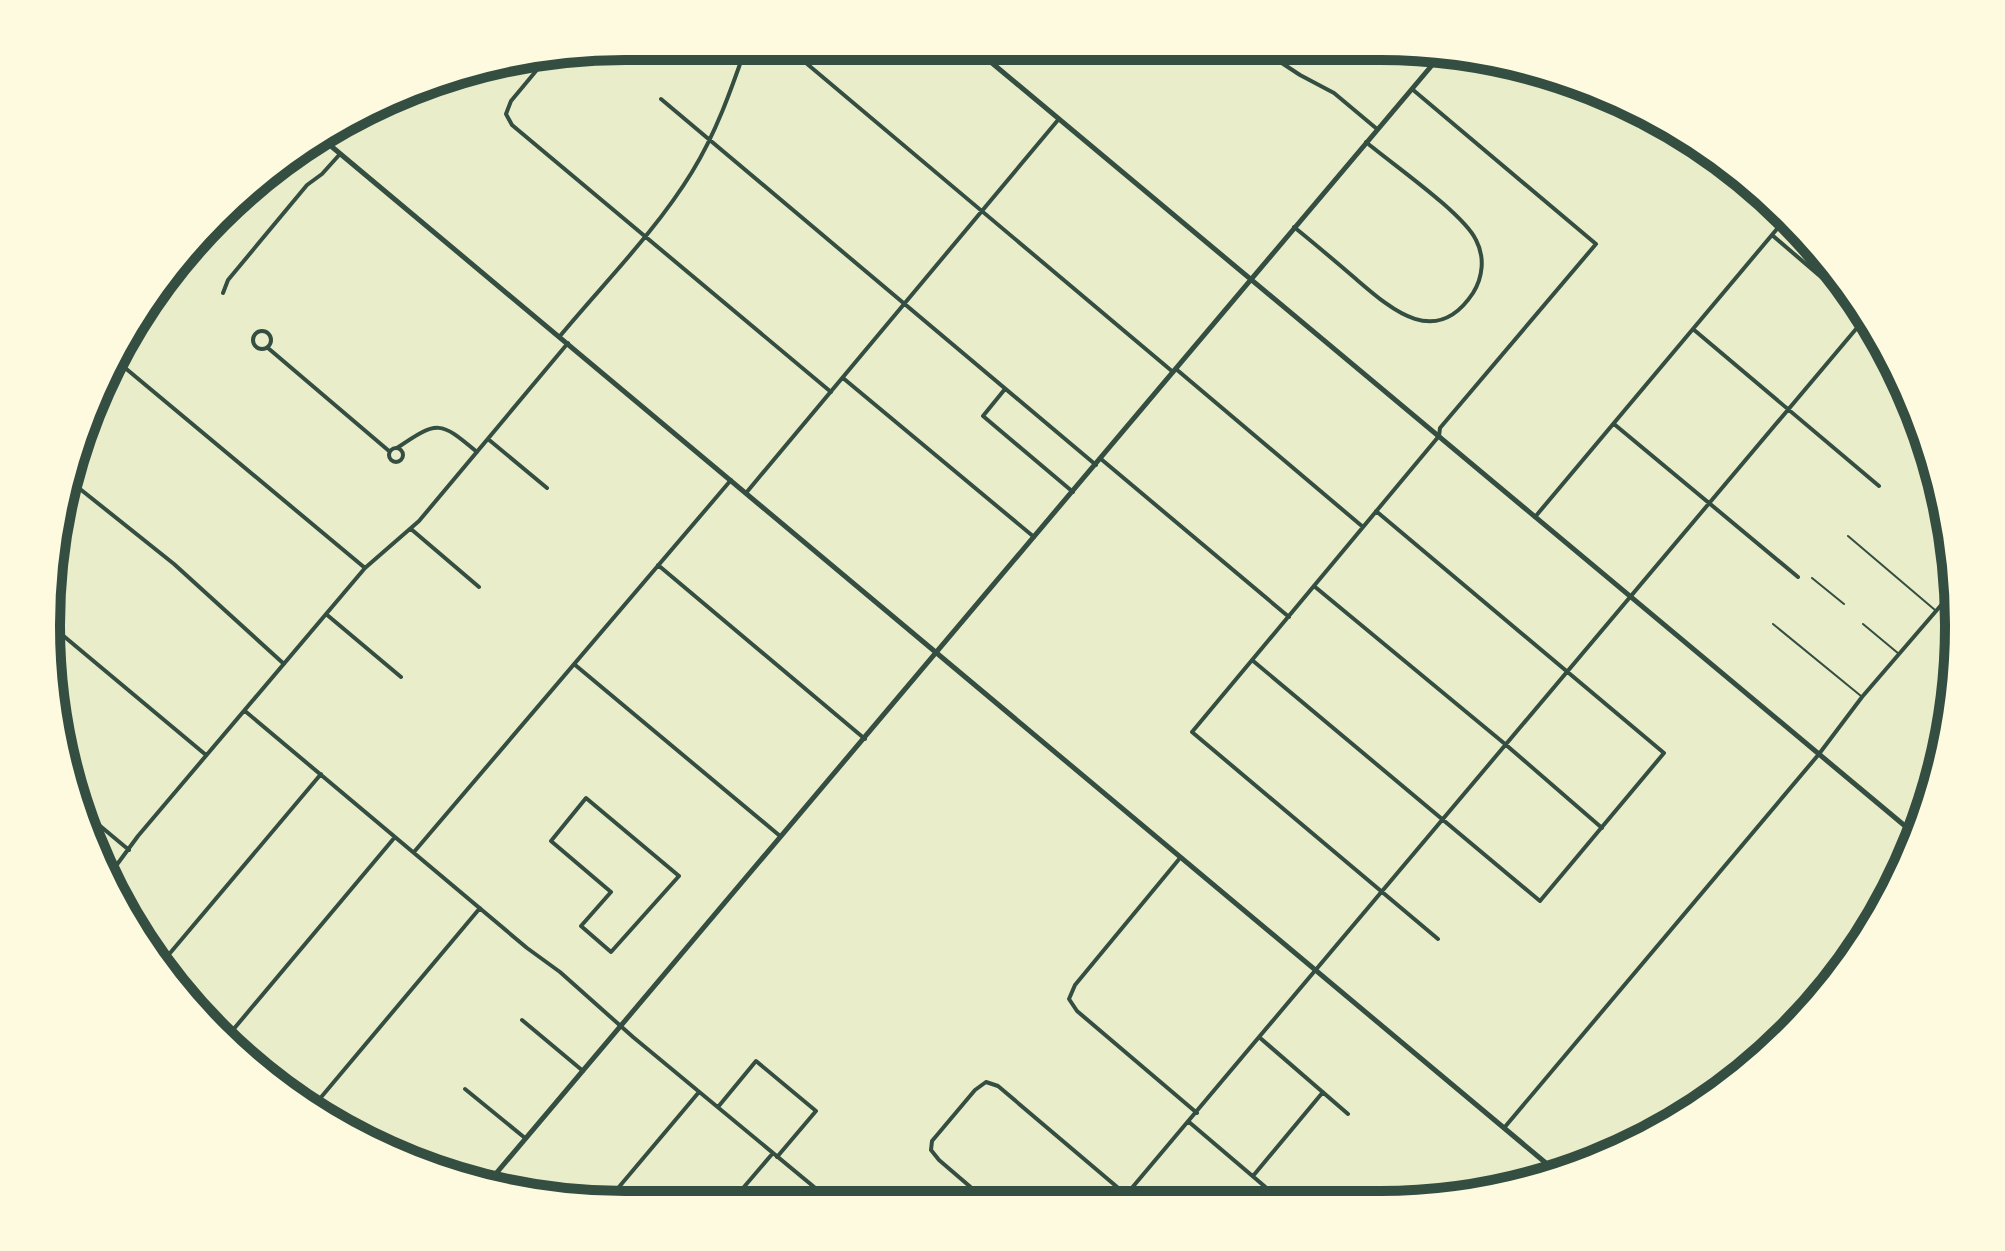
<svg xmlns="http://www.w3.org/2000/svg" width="2005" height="1251" viewBox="0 0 2005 1251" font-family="Lora,serif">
	<rect width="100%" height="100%" fill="#e9edc9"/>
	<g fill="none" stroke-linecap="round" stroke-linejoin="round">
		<!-- service -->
		<path stroke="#344e41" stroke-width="2" d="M1848,536L1935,610
			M1812,578L1844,604
			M1773,624L1861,696
			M1863,624L1899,654"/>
		<!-- minor -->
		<path stroke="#344e41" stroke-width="4" d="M787,47L1173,372
			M1262,50L1300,75L1334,93L1377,129
			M546,59L511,101L506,114L512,125L831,392
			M1412,89L1596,244L1440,428L1439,436L1192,732L1438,939
			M661,99L1096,465
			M1294,227C1315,244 1335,261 1356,279C1392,310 1436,349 1473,293C1483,277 1485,257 1476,240C1463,213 1392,164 1366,142
			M1772,235L1869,318
			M223,293L228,280L307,185L322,174L340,154
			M1693,329L1879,486
			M253 340a9 9 0 1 1 18 0a9 9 0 1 1-18 0Z
			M560,336C604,283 656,231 692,172C716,133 731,90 746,47
			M268,348L389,451
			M118,362L365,568
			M1176,369L1363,527
			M843,378L1034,537
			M1005,389L983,416L1073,492
			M1614,424L1798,577
			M488,439L547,488
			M389 455a7 7 0 1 1 14 0a7 7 0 1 1-14 0Z
			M397,448C438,420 440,421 477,452
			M1101,459L1289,617
			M70,481L174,564L284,664
			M746,493L1058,120
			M1535,517L1787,217
			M411,529L479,587
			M658,565L865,739
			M1314,586L1505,744L1602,828
			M326,614L401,677
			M47,636L54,628L206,755
			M1252,660L1540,901L1664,753L1376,511
			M574,664L780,836
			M245,711L527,948L560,972L633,1037L831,1201
			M586,798L679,876L611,952L581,926L611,892L551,841Z
			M81,810L129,850
			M414,852L731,480
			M1180,858L1075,985L1069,999L1077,1011L1197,1113
			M110,874L138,836L365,568L419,521L568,343
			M160,965L321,774
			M522,1020L583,1071
			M227,1037L395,837
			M1259,1037L1348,1114
			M465,1089L525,1138
			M718,1107L756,1061L816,1111L777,1157
			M312,1108L480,908
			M1189,1122L1277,1197
			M1504,1128L1819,754L1862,697L1955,589
			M409,1156L419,1165
			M1253,1176L1323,1092
			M608,1200L699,1092
			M732,1201L773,1153
			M988,1202L939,1160L931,1150L932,1141L975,1090L986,1082L998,1086L1136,1203
			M1120,1202L1867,316"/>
		<!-- tertiary -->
		<path stroke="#344e41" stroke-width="5" d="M974,48L1917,836
			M488,1183L1444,51"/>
		<!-- secondary -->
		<path stroke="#344e41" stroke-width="5" d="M319,136L1559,1174"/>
	</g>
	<!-- crop -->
	<path d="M0 0H2005V1251H0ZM625 60H1380A565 565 0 0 1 1945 625V626A565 565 0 0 1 1380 1191H625A565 565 0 0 1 60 626V625A565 565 0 0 1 625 60Z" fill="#fefae0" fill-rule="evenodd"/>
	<path fill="none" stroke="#344e41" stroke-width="10" d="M625 60H1380A565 565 0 0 1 1945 625V626A565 565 0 0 1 1380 1191H625A565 565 0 0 1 60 626V625A565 565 0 0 1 625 60Z"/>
</svg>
